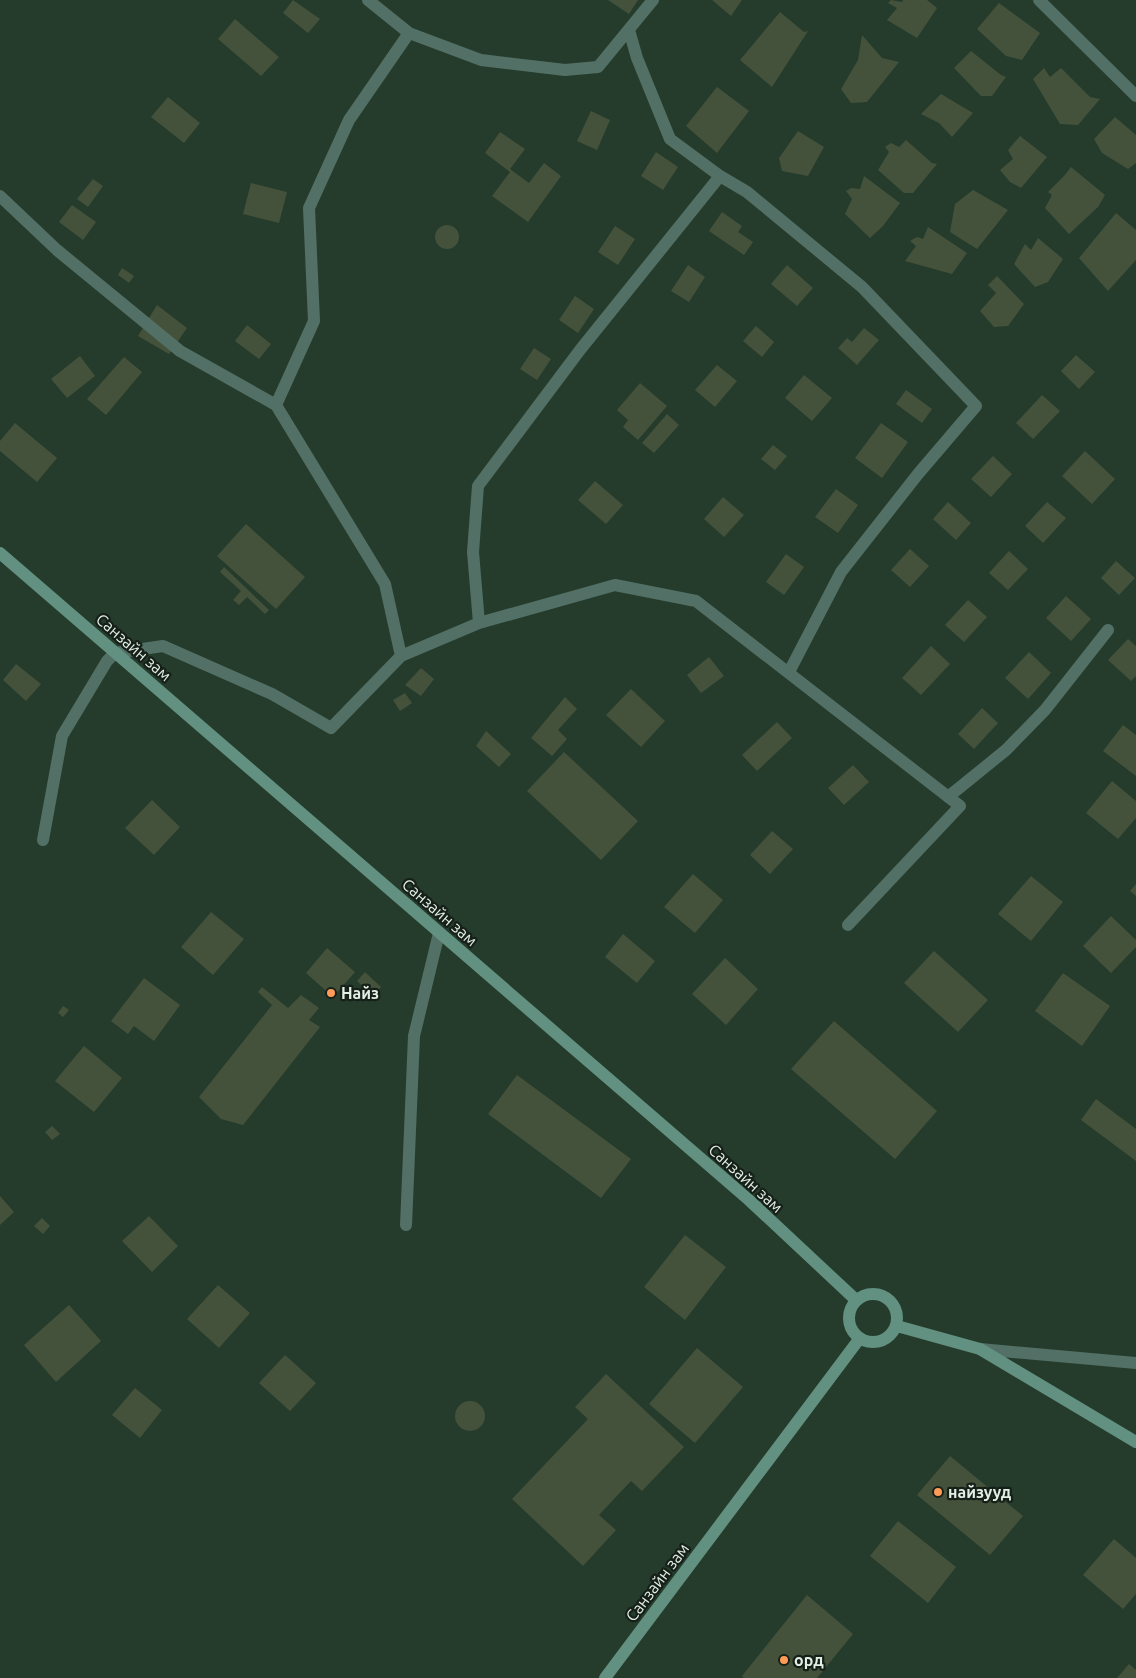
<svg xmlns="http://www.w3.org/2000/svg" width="1136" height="1678" viewBox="0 0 1136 1678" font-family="Ubuntu,sans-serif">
	<rect width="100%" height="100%" fill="#253c2c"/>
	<!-- building -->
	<path fill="#44523b" d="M293,0L320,19L308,33L283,13Z
		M608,0H638L629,14Z
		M712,0H742L731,16Z
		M891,0L902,2L903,0H927L937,8L917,38L887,20L897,8L888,3Z
		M999,3L1040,33L1022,60L1006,56L977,29Z
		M780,12L804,32L808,31L772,87L740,60Z
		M235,19L279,57L261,76L218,39Z
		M862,35L882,58L899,62L867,102L851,103L841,89L858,60Z
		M971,51L1001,75L1006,77L992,96H981L954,68Z
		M1044,68L1050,77L1061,68L1090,97L1100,99L1078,125L1060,124L1033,79Z
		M717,87L749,111L717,153L686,126Z
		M941,94L973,113L952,137L939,123L921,114Z
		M168,97L200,123L184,143L151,117Z
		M591,111L610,120L597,150L577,141Z
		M1115,117L1136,135V163L1128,169L1102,153L1094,139Z
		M798,131L824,147L808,176L782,171L779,158Z
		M500,132L525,149L510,169L529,183L544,163L561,176L528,222L492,196L510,172L485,153Z
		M1020,136L1047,157L1021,188L1010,182L1000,170L1013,159L1008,150Z
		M906,140L932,163L937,164L913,193H904L878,170L889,152L885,147L891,143L899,147Z
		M656,152L678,167L663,190L641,176Z
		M1071,167L1105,195L1098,207L1069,234L1045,208L1052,195L1048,192L1064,176Z
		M864,176L900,203L883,226L870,238L845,214L852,199L846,191L851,188L860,189Z
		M93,179L103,186L88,207L77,199Z
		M251,183L287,192L279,223L243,214Z
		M973,190L1008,210L977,249L950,232L955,204Z
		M72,205L96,222L83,240L59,222Z
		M722,212L742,226L738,232L753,242L744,255L709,231Z
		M1116,213L1136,230V260L1108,291L1079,258Z
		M435 237a12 12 0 1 1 24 0a12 12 0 1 1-24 0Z
		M615,226L635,239L618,265L598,252Z
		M928,227L967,253L952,274L905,261L916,246L910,241L917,237L923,239Z
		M1038,238L1063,259L1048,282L1035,287L1014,264L1025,244L1031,250Z
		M688,265L705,277L689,302L671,291Z
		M787,265L813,288L797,306L771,284Z
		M122,268L134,276L129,283L118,275Z
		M997,276L1024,304L1008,326L994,327L980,311L996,293L988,285Z
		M575,296L594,309L578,333L559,320Z
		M157,305L187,328L169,354L138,336Z
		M247,325L271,344L259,359L235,341Z
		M756,326L774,342L762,357L743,341Z
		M864,328L879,340L857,365L838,348L847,338L852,342Z
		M534,348L551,359L537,380L520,369Z
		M1076,355L1095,372L1079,389L1061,371Z
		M80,356L95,376L67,398L51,379Z
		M124,357L142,372L106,415L87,399Z
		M717,365L737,381L715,407L695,390Z
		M804,375L832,398L812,421L785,398Z
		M640,383L667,406L638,440L623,427L628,420L617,410Z
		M906,390L932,409L922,423L896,404Z
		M1042,395L1060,411L1033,439L1016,423Z
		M667,414L679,425L654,453L642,443Z
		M15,423L57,458L37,482L0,451V441Z
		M881,423L908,442L882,478L855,458Z
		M773,445L787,456L775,470L761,459Z
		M1085,451L1115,479L1092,504L1062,476Z
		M993,456L1012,474L991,497L971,479Z
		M595,481L623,505L606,524L578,500Z
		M836,489L858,505L838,533L815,517Z
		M723,497L744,515L724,537L704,519Z
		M948,502L971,523L956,540L933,519Z
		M1047,502L1066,518L1043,543L1025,526Z
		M246,524L305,577L276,609L217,556Z
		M910,549L929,566L910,587L891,570Z
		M1009,551L1028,569L1008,590L989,573Z
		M786,554L804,567L784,595L766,582Z
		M1116,561L1135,578L1119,595L1101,578Z
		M224,567L269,610L265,614L247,597L239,605L233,600L241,591L220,572Z
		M1066,596L1091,619L1071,641L1046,618Z
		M968,600L987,617L964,642L945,625Z
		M1128,639L1136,646V676L1131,681L1108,660Z
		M931,646L950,664L921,695L902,678Z
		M1029,652L1051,673L1028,699L1005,678Z
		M709,657L724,676L701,693L687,675Z
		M16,664L41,684L26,701L3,680Z
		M421,668L434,679L421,696L405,685Z
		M631,689L665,721L641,747L606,715Z
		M405,693L412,703L400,711L393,700Z
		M565,697L577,709L558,730L567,739L552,756L531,738Z
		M982,708L998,723L974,749L958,734Z
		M777,722L792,738L757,771L742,755Z
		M1123,725L1136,735V776L1103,751Z
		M486,731L511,754L499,767L476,746Z
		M564,752L638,821L601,860L527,791Z
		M853,765L869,782L844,805L828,788Z
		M1112,781L1136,801V818L1118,839L1086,813Z
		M152,800L180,827L154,855L125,828Z
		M772,831L793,849L770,874L750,855Z
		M693,874L723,900L695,933L664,907Z
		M1031,876L1063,902L1031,941L998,914Z
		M1136,884V896L1130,891Z
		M211,912L244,939L213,975L181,947Z
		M1111,916L1136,940V947L1111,973L1083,946Z
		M623,934L655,961L637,983L605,957Z
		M327,948L355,972L333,997L306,973Z
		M934,951L988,1000L958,1032L904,983Z
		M725,958L758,989L726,1025L692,994Z
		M365,972L381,987L373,996L357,981Z
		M1063,973L1110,1006L1082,1046L1035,1011Z
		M144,978L180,1005L154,1041L134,1026L128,1034L111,1021Z
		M262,987L288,1008L301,995L319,1008L309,1020L320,1027L243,1125L221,1119L199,1097L272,1005L258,992Z
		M63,1006L69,1010L63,1017L58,1013Z
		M834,1021L937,1111L895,1159L791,1069Z
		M84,1046L122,1078L94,1112L55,1081Z
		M517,1075L631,1159L601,1198L488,1114Z
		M1096,1099L1136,1129V1161L1081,1120Z
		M52,1126L60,1134L52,1140L45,1132Z
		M0,1196L14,1212L0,1225Z
		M149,1216L178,1246L152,1272L122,1241Z
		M42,1218L50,1226L43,1234L34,1226Z
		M685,1235L726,1267L685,1320L644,1287Z
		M218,1285L250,1313L219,1348L187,1319Z
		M69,1305L101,1341L56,1382L24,1345Z
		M697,1348L743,1387L695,1443L649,1404Z
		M285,1355L316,1383L290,1411L259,1383Z
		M606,1374L684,1447L642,1491L631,1481L599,1515L616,1530L583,1566L512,1499L588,1419L575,1407Z
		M135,1388L162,1410L140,1438L112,1415Z
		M455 1416a15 15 0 1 1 30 0a15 15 0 1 1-30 0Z
		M950,1456L1023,1516L990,1555L917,1495Z
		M898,1521L956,1567L928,1603L870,1556Z
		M1114,1539L1136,1558V1594L1123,1609L1083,1575Z
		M807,1595L853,1634L817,1678H744L742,1676Z
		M1129,1664L1136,1670V1678H1117Z"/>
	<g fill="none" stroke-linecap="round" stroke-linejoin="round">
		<!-- street -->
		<path stroke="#537067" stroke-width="12" d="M1039,0L1136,96
			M629,30L637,58L670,139L720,176L747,192L862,287L976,406L918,474L841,572L789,672
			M409,33L481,60L565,70L598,67L653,0
			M0,196L57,250L180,351L276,405L385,584L401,656
			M276,405L314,321L309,208L349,120L409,33L368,0
			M479,623L473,552L478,486L580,350L720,176
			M948,797L1006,750L1045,710L1108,630
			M43,840L62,736L107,661L115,653L163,646L272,694L331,728L401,656L479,623L615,585L696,601L960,806L848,925
			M406,1225L414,1036L439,933
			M980,1349L1136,1363"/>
		<!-- secondary -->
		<path stroke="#629182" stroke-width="12" d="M0,553L749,1200L856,1300
			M849 1318a24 24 0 1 1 48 0a24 24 0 1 1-48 0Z
			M897,1326L980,1349L1136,1442
			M605,1678L860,1338"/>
	</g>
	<!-- markers -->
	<g fill="#fe9b58" stroke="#162019" stroke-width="2">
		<circle cx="331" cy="993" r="5"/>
		<circle cx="938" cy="1492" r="5"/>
		<circle cx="784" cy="1660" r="5"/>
	</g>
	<g text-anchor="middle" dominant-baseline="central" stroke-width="4.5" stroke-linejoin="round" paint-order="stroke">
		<!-- street labels -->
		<g font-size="16" fill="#e1efe5" stroke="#162019">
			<text transform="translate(134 647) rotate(41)">Санзайн зам</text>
			<text transform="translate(440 912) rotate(41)">Санзайн зам</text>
			<text transform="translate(746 1178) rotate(42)">Санзайн зам</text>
			<text transform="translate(657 1582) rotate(-53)">Санзайн зам</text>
		</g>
		<!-- poi labels -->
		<g font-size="16" font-weight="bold" fill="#e1efe5" stroke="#162019" text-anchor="start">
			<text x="341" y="993">Найз</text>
			<text x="948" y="1492">найзууд</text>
			<text x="794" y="1660">орд</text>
		</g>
	</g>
</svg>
